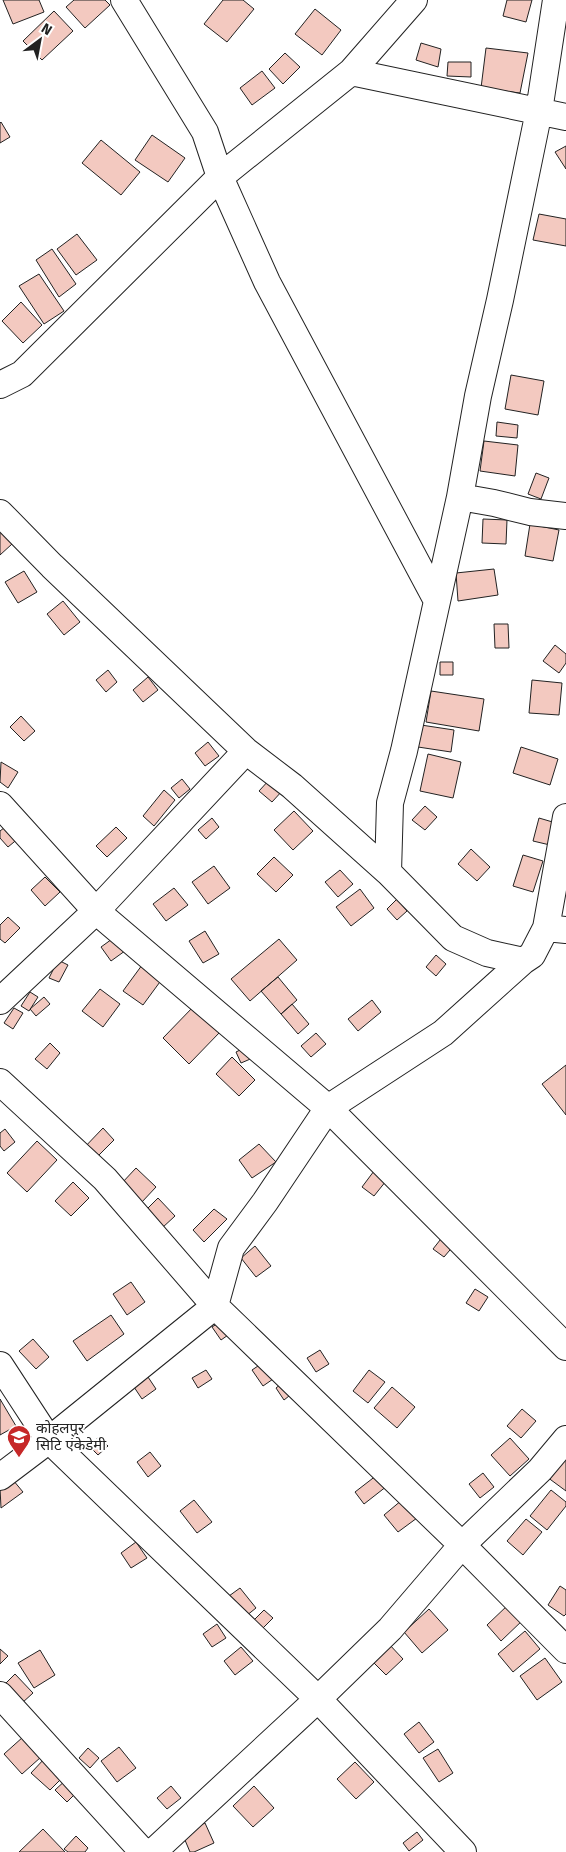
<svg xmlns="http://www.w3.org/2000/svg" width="566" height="1852" viewBox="0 0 566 1852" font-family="'Fira Sans','Noto Sans Devanagari',sans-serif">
	<rect width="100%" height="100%" fill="#fff"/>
	<!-- building -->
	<path fill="#f3c9c0" stroke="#222" d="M3,0H39L44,12L13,24Z
		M74,0H105L110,5L85,28L66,7Z
		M223,0H243L254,9L227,42L204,24Z
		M507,0H532L526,22L503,16Z
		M315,9L341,30L322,55L295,34Z
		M54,11L73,31L42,60L23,41Z
		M421,43L441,49L438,67L416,60Z
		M486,48L528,53L520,93L481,88Z
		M285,53L300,67L283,84L269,69Z
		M448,62H471V77L447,76Z
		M262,71L275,88L252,105L240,88Z
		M1,122L10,137L0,143V123Z
		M152,135L185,158L168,182L135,160Z
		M101,140L140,172L121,195L82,163Z
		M566,146V169L555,152Z
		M539,214L566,219V246L533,240Z
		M77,234L97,260L76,275L57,249Z
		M52,249L76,284L59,297L36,260Z
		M39,274L64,311L44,324L19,286Z
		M21,302L42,325L23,343L2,321Z
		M511,375L544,381L538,415L505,409Z
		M497,422L518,425L517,438L496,436Z
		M484,441L518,445L515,476L480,471Z
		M536,473L549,478L541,499L528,494Z
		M483,519L507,520L506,544L482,543Z
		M530,524L559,530L553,561L525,556Z
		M1,531L12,544L0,555V533Z
		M494,569L498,595L458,601L456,573Z
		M24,571L37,592L18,603L5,582Z
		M63,601L80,622L64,635L47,614Z
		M494,624H508L509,648H495Z
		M555,645L566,654V663L559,673L543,661Z
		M440,662H453V675H440Z
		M108,670L117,682L106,692L96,680Z
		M148,677L158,690L143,702L133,690Z
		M532,680L562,683L559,715L529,713Z
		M431,691L484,699L479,731L426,722Z
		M21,716L35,731L24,741L10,727Z
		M421,725L454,730L451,752L418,747Z
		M208,742L219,756L205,766L195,753Z
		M521,747L558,759L550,785L513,773Z
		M428,754L461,762L453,798L420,791Z
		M1,762L18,772L8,788L0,782Z
		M182,779L190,789L179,798L171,788Z
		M270,779L283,790L272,802L259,791Z
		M164,790L175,800L154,826L143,816Z
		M425,806L437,817L425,830L412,820Z
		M294,811L313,831L293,850L274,830Z
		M212,818L219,827L206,839L198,830Z
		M539,818L556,823L550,845L533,841Z
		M9,824L20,837L8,847L0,838V831Z
		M116,827L127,838L107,857L96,846Z
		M471,849L490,867L477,881L458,864Z
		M523,855L543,861L533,892L513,886Z
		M274,857L293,875L276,892L257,874Z
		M214,866L230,888L208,904L192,882Z
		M340,870L353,884L338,897L325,882Z
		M45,877L60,892L45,906L31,890Z
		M174,888L188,905L166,921L153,904Z
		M360,889L374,908L351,926L336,907Z
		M397,899L407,911L397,920L387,909Z
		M8,917L20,928L5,943L0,939V925Z
		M205,931L219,954L203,963L189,941Z
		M119,934L129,948L111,961L101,947Z
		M279,939L297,960L250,1001L231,979Z
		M436,955L446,964L436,976L426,967Z
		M58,960L68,965L59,982L49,978Z
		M145,961L165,975L143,1005L123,991Z
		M278,977L297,1000L281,1014L261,991Z
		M100,989L120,1004L103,1027L82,1011Z
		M30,992L38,997L29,1011L21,1006Z
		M44,997L50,1004L36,1016L30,1009Z
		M372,1000L381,1012L358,1031L348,1019Z
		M292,1004L309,1024L298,1034L281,1014Z
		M194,1006L220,1032L189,1064L163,1038Z
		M14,1008L23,1013L13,1029L4,1023Z
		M316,1033L326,1044L311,1057L301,1046Z
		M50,1043L60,1053L47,1069L35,1059Z
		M248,1046L255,1057L241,1063L236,1052Z
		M232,1057L255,1080L239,1096L216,1074Z
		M566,1065V1115L542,1084Z
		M103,1128L114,1140L92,1162L81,1151Z
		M5,1129L15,1142L4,1151L0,1146V1133Z
		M37,1141L57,1160L27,1192L7,1173Z
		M259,1144L276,1162L252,1178L239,1160Z
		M136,1168L156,1187L141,1203L121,1184Z
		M374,1171L386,1181L374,1196L362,1187Z
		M73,1182L89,1198L71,1216L55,1201Z
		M158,1198L175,1216L162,1228L146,1210Z
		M214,1209L227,1219L204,1242L193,1230Z
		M444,1235L455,1244L444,1257L433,1249Z
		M255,1246L271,1266L256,1277L241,1258Z
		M131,1282L145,1302L127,1315L113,1294Z
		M475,1289L488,1297L479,1311L466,1303Z
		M111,1315L124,1334L87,1361L73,1341Z
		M223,1320L231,1333L221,1340L212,1327Z
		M33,1339L49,1357L36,1369L19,1351Z
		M320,1350L329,1364L316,1372L307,1358Z
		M264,1362L276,1377L263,1386L252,1370Z
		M206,1370L212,1379L198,1388L192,1378Z
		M369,1370L385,1382L368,1403L353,1391Z
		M148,1377L156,1389L142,1399L134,1387Z
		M286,1380L294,1392L284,1400L276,1388Z
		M392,1387L415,1407L397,1428L374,1408Z
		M0,1399L16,1426L0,1435Z
		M522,1409L536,1421L521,1438L507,1426Z
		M99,1437L108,1446L98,1455L89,1446Z
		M510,1438L529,1459L510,1476L491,1455Z
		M150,1452L161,1466L148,1477L137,1462Z
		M566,1454V1491L547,1477Z
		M483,1473L494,1487L480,1498L469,1484Z
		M377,1475L387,1486L364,1504L355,1492Z
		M13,1480L23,1492L1,1508L0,1488Z
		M551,1490L566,1502V1506L547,1530L530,1516Z
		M194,1500L212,1522L197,1533L180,1511Z
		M402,1500L417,1518L398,1532L384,1515Z
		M526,1519L542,1532L523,1555L507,1541Z
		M136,1542L147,1558L131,1568L121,1553Z
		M560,1586L566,1590V1614L564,1616L548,1605Z
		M240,1588L256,1608L246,1616L229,1596Z
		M509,1604L524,1619L501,1641L487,1625Z
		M429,1609L448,1630L422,1653L404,1632Z
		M264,1610L273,1618L261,1630L252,1622Z
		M217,1624L226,1638L212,1647L203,1634Z
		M525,1631L540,1649L513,1672L498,1654Z
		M388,1643L403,1659L386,1675L371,1660Z
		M241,1647L253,1661L235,1675L224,1661Z
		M0,1649L8,1656L0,1664Z
		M40,1650L55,1675L34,1688L18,1663Z
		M545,1658L562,1682L537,1700L520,1676Z
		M15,1674L33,1693L22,1703L5,1684Z
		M419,1722L434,1742L419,1753L404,1734Z
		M23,1737L41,1757L22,1774L4,1754Z
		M119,1747L136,1768L117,1782L101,1761Z
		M88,1748L99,1758L90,1768L79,1758Z
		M438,1749L453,1773L439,1782L423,1758Z
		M45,1758L64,1776L50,1790L31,1773Z
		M355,1762L374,1782L356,1799L337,1779Z
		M67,1779L79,1790L67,1802L55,1790Z
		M171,1786L181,1798L167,1809L157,1798Z
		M254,1786L274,1808L253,1827L233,1806Z
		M205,1823L214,1843L194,1852H190L182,1833Z
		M43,1829L65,1852H19Z
		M417,1832L423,1840L409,1851L403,1843Z
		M76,1836L88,1848L85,1852H68L64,1849Z"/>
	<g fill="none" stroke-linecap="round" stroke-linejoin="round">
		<!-- minor casing -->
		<g stroke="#222" stroke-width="28">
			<path id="minor" d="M124,0L205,132L220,177L267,282L436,599
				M351,72L566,117
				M0,385L22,374L220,177L351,72L414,0
				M460,497L494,503L530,512L566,516
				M0,513L52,566L246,751L292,786L388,872L453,938L487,953L523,961
				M0,805L96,911L328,1108L566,1347
				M388,872L390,803L404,751L460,497L478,396L500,300L539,111L556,0
				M546,928L566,817
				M0,1001L96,911L246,751
				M0,1082L105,1179L215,1306L462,1545L566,1650
				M0,1365L49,1440L318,1699L463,1852
				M0,1477L49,1440L215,1306L231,1248L265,1202L328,1108L443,1033L523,961L532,955L546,928L566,930
				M0,1695L143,1852
				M153,1852L318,1699L390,1629L462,1545L540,1470L566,1439"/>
		</g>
		<!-- minor -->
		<use href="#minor" stroke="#fff" stroke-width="26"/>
	</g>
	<!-- icons -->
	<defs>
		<g id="school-pin" transform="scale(1.25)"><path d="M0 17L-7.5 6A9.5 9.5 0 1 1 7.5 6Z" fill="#c62828" stroke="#fff"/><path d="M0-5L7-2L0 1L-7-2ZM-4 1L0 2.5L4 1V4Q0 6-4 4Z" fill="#fff"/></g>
	</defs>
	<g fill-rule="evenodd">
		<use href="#school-pin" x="19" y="1437"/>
	</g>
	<g text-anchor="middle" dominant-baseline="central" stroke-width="4" stroke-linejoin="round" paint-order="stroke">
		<!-- poi labels -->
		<g font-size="15" fill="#222" stroke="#fff" text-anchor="start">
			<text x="36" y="1428">कोहलपुर<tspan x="36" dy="17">सिटि एकेडेमी</tspan></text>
		</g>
	</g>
	<!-- north arrow -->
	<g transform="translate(40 40) rotate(32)" stroke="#ffffff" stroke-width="4" paint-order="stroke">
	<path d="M0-4L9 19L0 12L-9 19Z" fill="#222222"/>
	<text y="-8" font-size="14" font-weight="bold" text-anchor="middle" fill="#222222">N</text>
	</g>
</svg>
